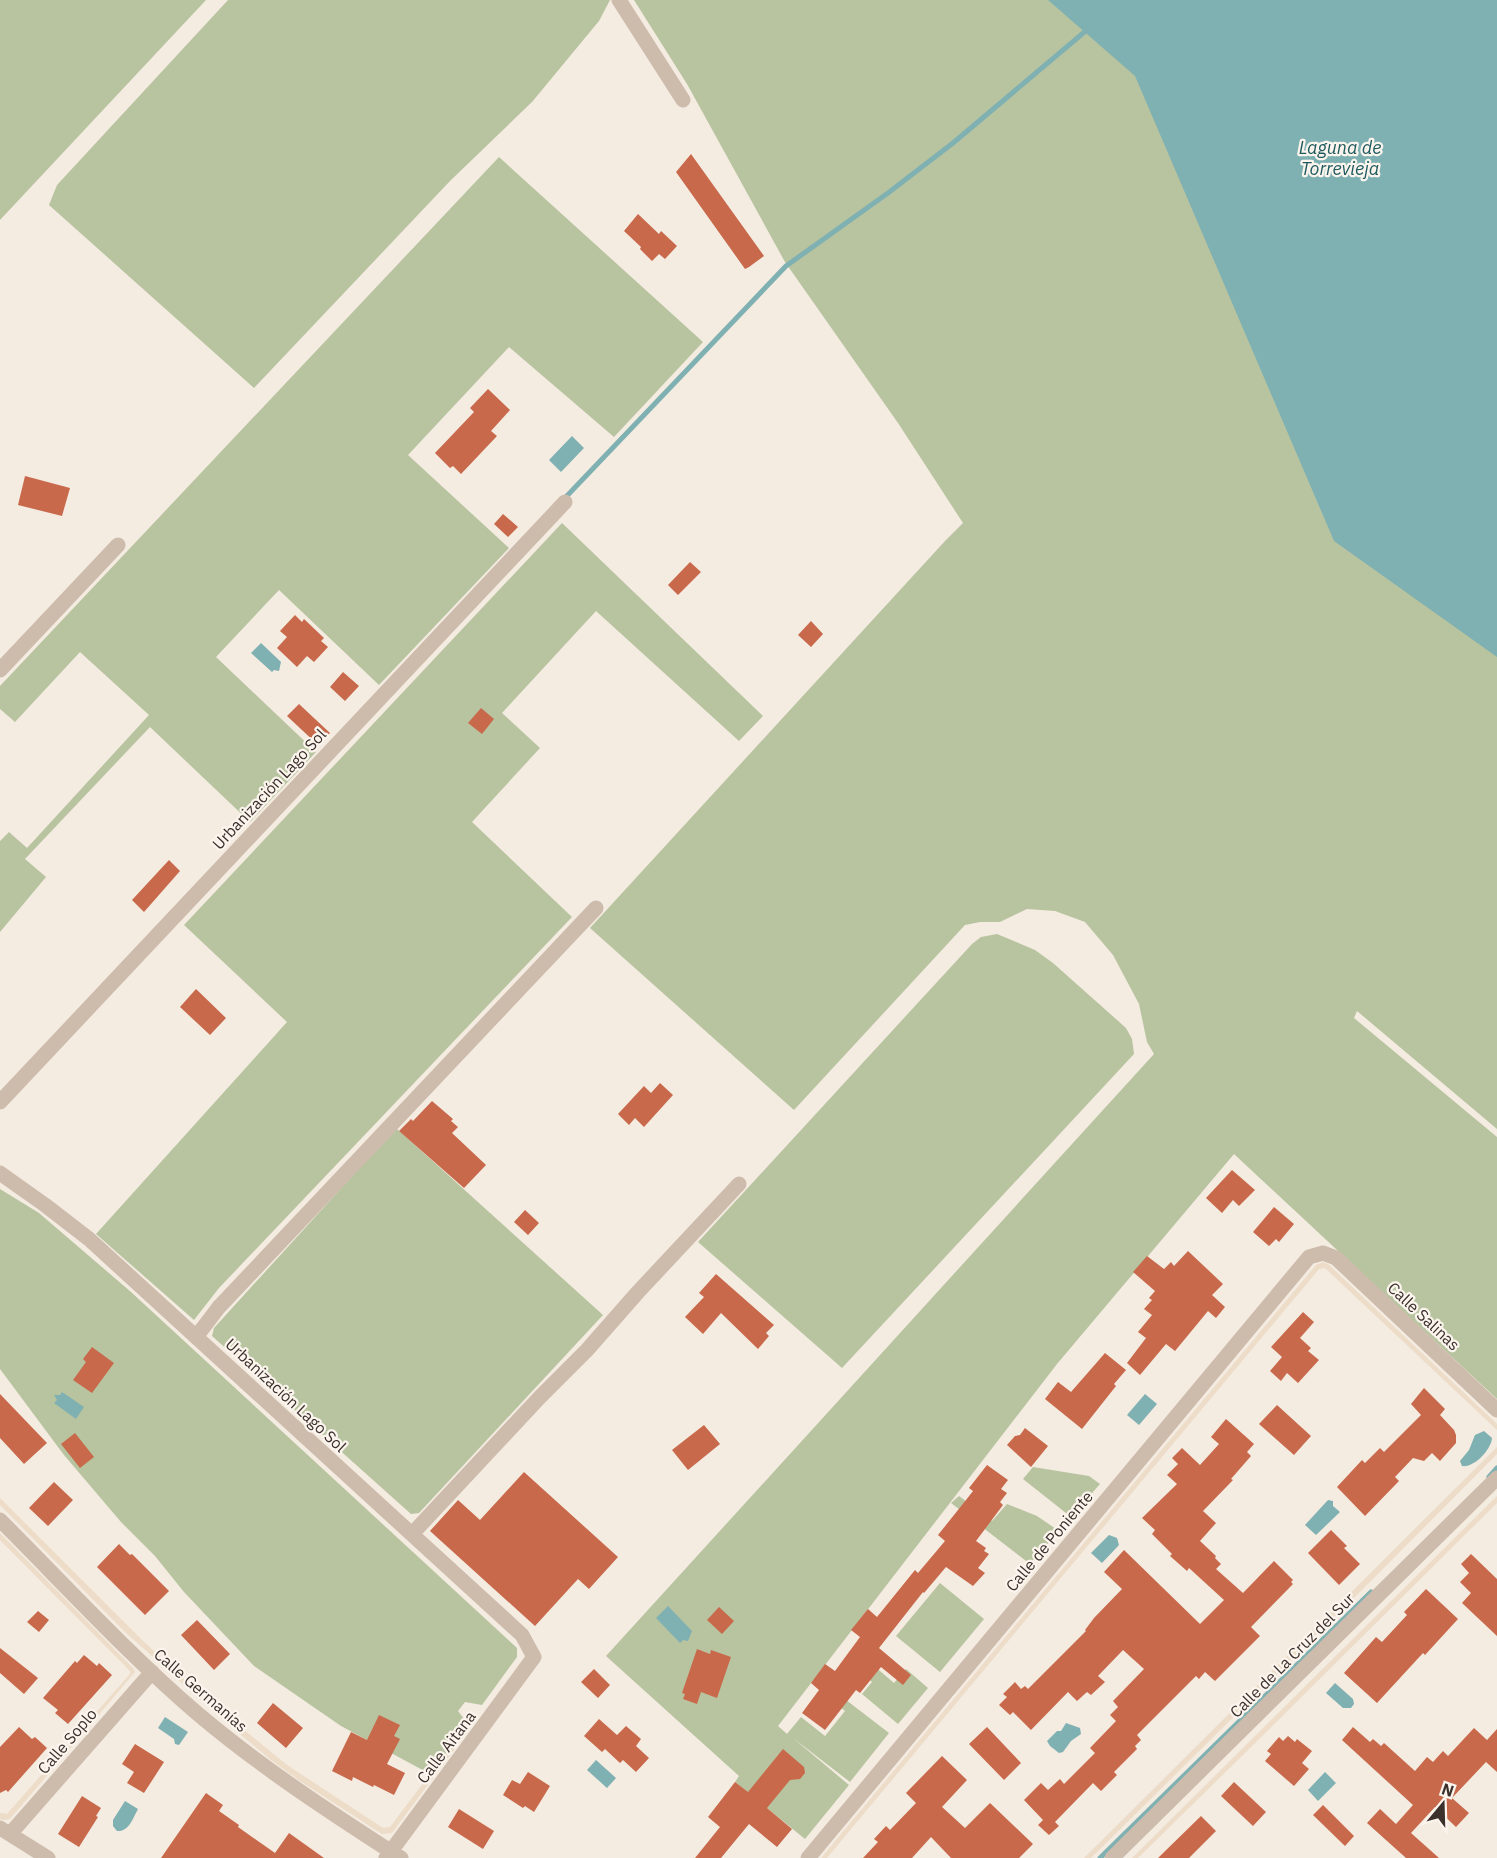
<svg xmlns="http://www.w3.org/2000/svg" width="1497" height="1858" viewBox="0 0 1497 1858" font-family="'IBM Plex Sans',sans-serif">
	<rect width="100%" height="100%" fill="#f4ebe1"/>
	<!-- green -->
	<path fill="#b8c4a0" d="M0,0H206L0,220Z
		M228,0H610L599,21L532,102L450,181L254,388L49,205L57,185Z
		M634,0H1497V1129L1357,1011L1354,1018L1497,1137V1399L1234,1154L1057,1364L778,1726L787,1734L801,1717L825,1736L845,1711L819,1690L824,1683L889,1733L850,1782L793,1738L849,1785L805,1839L735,1782L739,1776L606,1656L1154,1054L1147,1042L1139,1004L1113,955L1085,922L1055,911L1027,909L1000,922H980L965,925L794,1110L590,928L945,541L963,523L898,423L785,262L687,84Z
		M499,157L703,342L614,437L509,347L408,455L509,548L379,685L279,590L216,657L316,752L250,822L150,727L25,859L46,877L0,932V841L9,832L27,848L149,715L80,652L15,722L0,709V686Z
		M562,523L763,716L739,741L596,611L502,713L540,748L472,822L572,917L219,1288L194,1320L96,1234L287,1022L184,925Z
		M997,934L1035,950L1053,963L1126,1028L1132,1039L1134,1054L842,1368L698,1242L972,944L981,937Z
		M396,1128L603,1315L419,1513L411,1514L212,1336L214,1328Z
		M0,1189L39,1213L131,1292L517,1648V1657L482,1705L465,1702L458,1711L468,1724L430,1774L341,1726L254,1666L184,1592L155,1556L121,1522L64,1455L0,1369Z
		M1033,1467L1089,1476L1100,1484L1071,1517L1023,1479Z
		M959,1496L992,1521L1007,1504L1037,1516L1059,1531L1030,1564L951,1503Z
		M940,1583L984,1619L940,1672L896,1636Z
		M873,1665L894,1683L906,1669L928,1688L898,1724L862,1694L872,1682L864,1675Z"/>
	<!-- plaza -->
	<path fill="#ecdcc8" d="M1323,1262L1328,1264L1497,1424V1430L1325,1268L1319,1269L841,1841L827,1858H821L1316,1265Z
		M1497,1447V1454L1361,1591L1091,1858H1084Z
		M1497,1496V1503L1247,1751L1138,1858H1132Z
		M0,1498L141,1639L199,1693L287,1765L383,1828L390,1827L468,1724L471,1727L392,1833L382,1834L300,1781L271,1760L221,1718L124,1631L0,1505Z
		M0,1533L134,1669L135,1672L10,1819L3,1820L0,1819V1813L7,1814L130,1674V1671L0,1540Z"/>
	<!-- water -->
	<path fill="#7fb0b2" d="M1048,0H1497V657L1334,541L1135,76Z
		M572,436L584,448L561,472L549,460Z
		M261,643L281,662L279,671L274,670L272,672L251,653Z
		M62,1392L84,1407L76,1419L54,1403L57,1400L54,1395H60Z
		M1145,1394L1157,1404L1139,1425L1127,1415Z
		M1484,1431L1492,1438C1491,1450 1474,1468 1462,1466L1460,1461L1469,1450L1475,1435Z
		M1328,1500L1333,1501V1506L1340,1512L1316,1535L1305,1525Z
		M1109,1535L1117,1538L1119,1545L1102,1563L1091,1553Z
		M668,1606L692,1631L688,1641L683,1640L680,1643L656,1618Z
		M1335,1683L1353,1699L1354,1704L1351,1708H1343L1326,1693Z
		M165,1717L188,1732L179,1745L175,1744L174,1739L158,1728Z
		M1066,1723L1080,1728L1081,1734L1071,1741L1063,1752L1059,1753L1050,1746L1047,1741L1057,1731H1061Z
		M596,1760L616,1778L607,1788L587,1770Z
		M1325,1772L1336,1783L1318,1801L1308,1790Z
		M125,1801L138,1809C133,1818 129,1832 117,1831L113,1826V1820Z"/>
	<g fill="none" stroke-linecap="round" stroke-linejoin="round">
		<!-- stream -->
		<path stroke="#7fb0b2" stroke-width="5" d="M563,500L786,266L888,193L953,143L1088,29
			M1489,1477L1497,1468
			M1100,1858L1371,1592"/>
	</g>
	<!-- building -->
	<path fill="#c8694b" d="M691,154L764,256L749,267L745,269L676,172Z
		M638,214L659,234L661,231L677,246L665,259L659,254L652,261L640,249L641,247L624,231Z
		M488,389L510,410L491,431L497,436L461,474L453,466L450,468L435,453L474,412L470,408Z
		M25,476L70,488L62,516L18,505Z
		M503,514L518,527L508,537L494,524Z
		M690,562L701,572L678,595L668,585Z
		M295,615L302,622L304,619L324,638L321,641L328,647L314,662L307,656L297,667L277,648L287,637L280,631Z
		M811,621L823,634L811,647L798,635Z
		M343,672L359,686L345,701L330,687Z
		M299,704L330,733L318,745L287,716Z
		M481,708L494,719L482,734L468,723Z
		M169,860L180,871L144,912L132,900Z
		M196,989L226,1018L210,1035L180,1007Z
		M660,1083L673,1095L644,1127L635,1118L629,1125L618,1114L644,1086L651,1093Z
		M432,1101L453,1119L451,1121L458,1127L452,1133L486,1165L464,1188L399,1131L411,1119L413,1121Z
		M1232,1170L1255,1190L1239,1206L1233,1200L1222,1213L1206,1198Z
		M1274,1207L1294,1224L1279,1242L1276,1239L1269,1246L1253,1232Z
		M525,1210L539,1223L528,1235L514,1222Z
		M1188,1251L1223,1284L1212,1295L1225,1307L1216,1318L1208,1311L1175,1351L1166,1344L1140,1375L1127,1363L1146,1338L1138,1332L1152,1315L1144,1309L1152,1300L1149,1298L1155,1291L1133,1272L1147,1256L1164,1269L1171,1262L1174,1266Z
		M716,1274L774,1325L766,1333L769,1336L758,1349L721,1313L703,1334L685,1317L704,1297L699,1293Z
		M1303,1312L1314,1322L1300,1338L1311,1348L1308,1351L1319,1360L1298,1383L1287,1373L1281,1381L1270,1371L1282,1357L1271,1347Z
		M92,1347L114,1363L92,1393L73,1380L86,1362L83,1359Z
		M1105,1353L1126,1370L1114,1384L1116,1386L1082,1429L1045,1399L1058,1382L1071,1392Z
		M1424,1388L1445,1409L1440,1415L1454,1430L1456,1435V1443L1440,1461L1432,1453L1424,1461L1413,1458L1395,1477L1399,1481L1365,1516L1337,1487L1362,1460L1365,1463L1380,1448L1384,1452L1421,1415L1411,1404Z
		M0,1394L47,1443L24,1464L0,1438Z
		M1277,1405L1311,1436L1294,1455L1259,1424Z
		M1226,1419L1254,1444L1247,1452L1251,1456L1231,1479L1233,1480L1203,1511L1216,1523L1200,1541L1216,1556L1215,1558L1221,1564L1216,1569L1243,1593L1274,1561L1293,1580L1291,1582L1293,1584L1251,1627L1260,1636L1215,1681L1205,1672L1199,1679L1196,1676L1137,1735L1141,1740L1135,1746L1137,1749L1114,1772L1117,1775L1101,1791L1093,1783L1055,1822L1059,1826L1049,1835L1038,1825L1043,1820L1024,1800L1041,1783L1048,1790L1060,1779L1064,1784L1095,1753L1090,1748L1116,1721L1110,1715L1118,1707L1113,1701L1144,1669L1123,1650L1098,1676L1105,1682L1091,1695L1087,1692L1077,1701L1068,1692L1031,1730L1013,1712L1010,1715L999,1705L1007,1697L1003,1694L1015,1682L1021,1689L1025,1686L1028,1689L1086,1631L1085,1630L1094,1618L1122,1589L1104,1572L1124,1550L1200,1624L1224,1600L1189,1568L1187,1571L1170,1556L1172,1554L1152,1534L1155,1530L1142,1518L1177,1484L1167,1475L1178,1464L1172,1458L1182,1448L1200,1465L1219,1444L1211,1437Z
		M704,1425L720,1444L688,1470L672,1450Z
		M1025,1428L1048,1446L1031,1467L1007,1445L1015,1436L1020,1435Z
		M75,1433L94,1457L80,1468L61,1444Z
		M987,1465L1008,1480L1001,1489L1007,1493L1000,1502L1003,1505L976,1541L986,1548L984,1551L989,1554L978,1568L985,1573L973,1586L946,1567L924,1593L923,1592L879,1648L911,1675L903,1685L881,1667L860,1693L856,1690L825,1730L802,1713L819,1690L811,1683L825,1664L835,1671L860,1637L851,1630L868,1609L877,1617L915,1570L918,1573L945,1541L938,1535L966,1500L973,1491L969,1488Z
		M524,1472L618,1557L589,1589L578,1579L535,1626L430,1531L458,1500L480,1520Z
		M54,1482L73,1500L48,1526L29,1508Z
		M1331,1530L1347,1546L1344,1548L1360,1564L1339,1585L1308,1553Z
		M119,1544L130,1555L132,1554L169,1591L145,1615L97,1567Z
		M1471,1554L1497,1579V1636L1462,1603L1471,1593L1460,1582L1469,1573L1461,1564Z
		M1426,1589L1458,1619L1425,1655L1423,1653L1377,1703L1344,1673L1376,1637L1382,1642L1407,1615L1404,1612Z
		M719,1607L734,1621L722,1634L707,1620Z
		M38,1611L49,1620L39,1632L27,1622Z
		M197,1620L230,1654L214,1670L181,1635Z
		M0,1648L38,1678L24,1694L0,1673Z
		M697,1649L710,1654L711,1650L731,1657L717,1698L701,1692L697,1704L683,1699L685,1694L682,1693Z
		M84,1655L97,1666L99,1663L112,1675L68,1724L55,1713L58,1710L43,1698L75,1661L77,1663Z
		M594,1669L610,1685L598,1698L581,1682Z
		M273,1703L303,1728L286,1748L257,1723Z
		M379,1715L400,1725L394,1736L400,1739L387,1764L405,1773L394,1795L374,1785L373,1787L353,1777L352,1781L332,1771L351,1732L367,1740Z
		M599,1719L617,1735L626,1726L641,1739L636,1746L649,1758L636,1772L623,1760L620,1763L605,1749L602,1752L584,1736Z
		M19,1727L32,1739L35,1737L47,1748L8,1792L6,1790L0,1793V1747Z
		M987,1727L1021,1763L1004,1780L969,1744Z
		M1353,1727L1370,1742L1373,1739L1381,1746L1384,1743L1415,1771L1427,1757L1433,1762L1443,1751L1448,1756L1474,1728L1487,1740L1497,1729V1772L1486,1762L1452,1798L1469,1813L1456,1827L1435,1807L1411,1833L1439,1858H1406L1367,1823L1380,1809L1396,1824L1413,1805L1342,1740Z
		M1288,1736L1295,1742L1297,1739L1312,1751L1302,1763L1309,1769L1294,1786L1265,1761L1271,1754L1267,1751L1279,1737L1283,1741Z
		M135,1744L164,1762L144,1793L127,1783L134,1772L122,1764Z
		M783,1749L804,1767L805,1773L800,1779L790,1780L767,1808L792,1829L777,1847L749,1824L721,1858H695L720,1827L708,1817L735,1782L748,1792Z
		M942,1756L967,1780L942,1807L965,1828L990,1803L1033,1844L1019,1858H951L931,1837L912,1858H863L878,1842L874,1839L886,1826L890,1830L916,1803L906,1793Z
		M528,1772L550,1786L534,1812L525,1806L523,1808L503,1795L512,1780L520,1784Z
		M1234,1782L1266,1812L1253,1826L1221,1796Z
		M206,1793L223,1805L219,1811L239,1825L238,1827L275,1853L289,1833L324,1858H161Z
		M82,1796L101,1808L96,1816L98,1817L79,1847L58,1834Z
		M1323,1805L1354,1836L1345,1846L1313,1815Z
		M459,1809L494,1831L483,1849L448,1827Z
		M1201,1816L1216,1831L1189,1858H1158Z"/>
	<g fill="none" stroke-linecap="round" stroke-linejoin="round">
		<!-- street -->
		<path stroke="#cdbbac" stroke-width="15" d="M619,0L683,100
			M0,670L118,545
			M0,1102L565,502
			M0,1173L45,1205L89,1239L522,1635L534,1657L386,1858
			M196,1337L219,1307L596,908
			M0,1520C65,1585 128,1654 198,1714C262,1768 331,1813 401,1858
			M412,1534L540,1397L587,1350L638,1292L739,1184
			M0,1828L48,1858
			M10,1834L152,1672
			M808,1858L1309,1257L1323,1253L1336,1258L1497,1410
			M1112,1858L1497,1478"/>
	</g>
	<g text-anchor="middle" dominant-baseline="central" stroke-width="4.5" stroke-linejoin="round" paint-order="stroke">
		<!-- street labels -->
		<g font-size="16" fill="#3b302b" stroke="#fbf5ee">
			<text transform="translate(269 789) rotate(-47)">Urbanización Lago Sol</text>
			<text transform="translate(1424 1316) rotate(43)">Calle Salinas</text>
			<text transform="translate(286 1395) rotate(43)">Urbanización Lago Sol</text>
			<text transform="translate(1049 1541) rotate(-50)">Calle de Poniente</text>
			<text transform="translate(1292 1655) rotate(-45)">Calle de La Cruz del Sur</text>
			<text transform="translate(201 1690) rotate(41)">Calle Germanías</text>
			<text transform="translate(67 1741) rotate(-49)">Calle Soplo</text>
			<text transform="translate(446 1747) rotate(-53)">Calle Aitana</text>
		</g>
		<!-- water labels -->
		<g font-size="18" font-style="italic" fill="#1f5a5e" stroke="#fbf5ee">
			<text x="1340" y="147">Laguna de<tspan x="1340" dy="21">Torrevieja</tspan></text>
		</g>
	</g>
	<!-- north arrow -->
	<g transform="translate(1443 1804) rotate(19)" stroke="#fbf5ee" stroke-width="4.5" paint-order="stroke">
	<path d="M0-4.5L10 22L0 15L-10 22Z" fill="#3b302b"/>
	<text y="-9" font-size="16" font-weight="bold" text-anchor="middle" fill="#3b302b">N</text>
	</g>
</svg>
